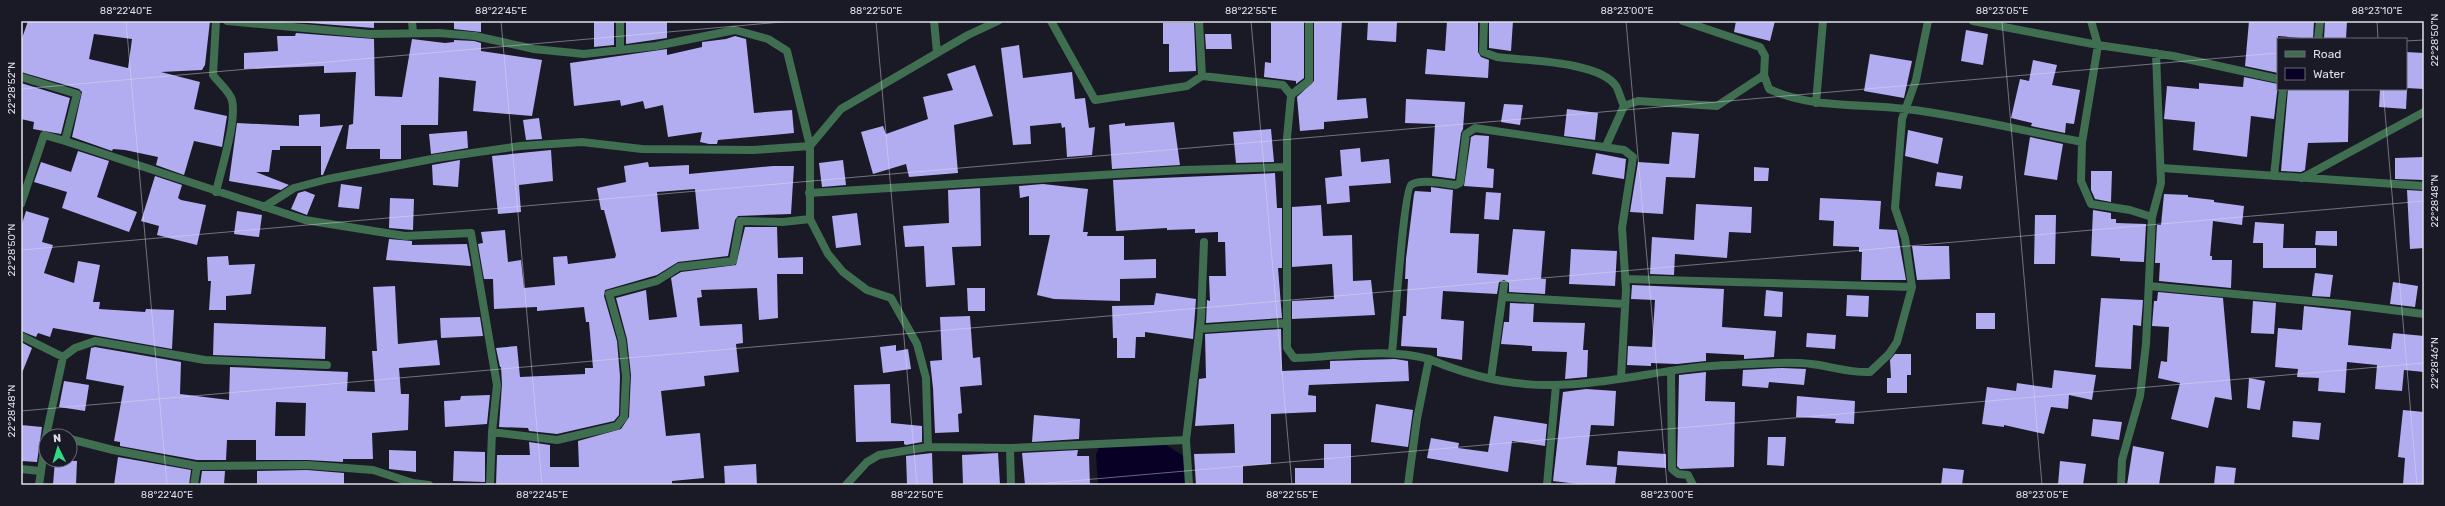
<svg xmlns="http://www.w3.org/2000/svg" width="2445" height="506" viewBox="0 0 2445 506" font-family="Rubik,sans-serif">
	<rect width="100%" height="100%" fill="#1a1926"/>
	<!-- water -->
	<path fill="#090025" d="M1163,443L1185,457L1186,485H1098L1096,455L1100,445Z"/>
	<!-- building -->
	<path fill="#b2acf1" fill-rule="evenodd" d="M28,21H210L205,65L202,70L161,72L200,82L194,109L227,116L222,147L194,141L184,175L156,165L158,157L125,150L113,149L112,151L72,137L82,92L79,89L21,72V41ZM94,34L132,39L128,68L89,59Z
		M296,21H374V28L296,22Z
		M454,21H481V32L454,29Z
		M594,21H614V45L594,47Z
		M626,21H667V38L626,44Z
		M1271,21H1304V78L1296,84V81L1264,77L1265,62L1271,63Z
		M1314,21H1342L1337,100L1366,98L1368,118L1324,122V129L1300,131L1297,97L1314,81Z
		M1368,21H1397L1396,42L1367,40Z
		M1447,21H1478V52L1481,57L1489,60L1488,78L1425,74L1427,49L1445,51Z
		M1489,21H1513L1511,51L1489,48Z
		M1736,21H1775L1770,41L1734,32Z
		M2249,21H2314L2313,39L2278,36V73L2245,66Z
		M2325,21H2347L2346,39H2324Z
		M1163,23H1194L1196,71L1169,72V44H1163Z
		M1966,30L1988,34L1983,65L1961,61Z
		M296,33L374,39L375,96L402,97L412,39L445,43L454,42V40L474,41L481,43V51L542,60L532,116L473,111L476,81L439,77L438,125H401V159H380V149H346L349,125L353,124L356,72L324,73V66L244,69V53L278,51L277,36H295Z
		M1205,34H1231L1232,49H1206Z
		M735,36L746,39L754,113L792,110L794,133L718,140L717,144H709L700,142L702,132L668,137L663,105L645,109L643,101L621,106L620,100L574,106L570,63L667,49V55L702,47V42L726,39Z
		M1019,45L1023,78L1072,72L1075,99L1085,98L1089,128L1095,127L1092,155L1067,157L1065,127L1062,128L1061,123L1030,126L1031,144L1013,145L1001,48Z
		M2406,52L2424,53V89L2406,88Z
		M1870,54L1912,61L1904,98L1864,91Z
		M2033,60L2057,65L2052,85L2080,90L2074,124L2066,123L2065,133L2031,126L2032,123L2011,118L2020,79L2029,81Z
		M975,65L993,116L954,125L958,173L909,177L906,164L873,174L861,132L883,126L886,134L928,119L923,97L953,90L947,74Z
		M2244,77L2278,84L2274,119L2251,116L2247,157L2193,150L2195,122L2164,119L2167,86L2199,89V83L2243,87Z
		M21,83L70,98L61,134L33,129L34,122L21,119Z
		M2288,89H2349L2348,142L2308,143L2305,170L2301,172L2281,171Z
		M2380,89L2407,90L2406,109L2379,107Z
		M1406,99L1465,102L1463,129L1461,133L1455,179L1432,176L1435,124L1405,123Z
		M1504,104L1523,105L1520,125L1501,122Z
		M1567,109L1598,113L1595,140L1564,136Z
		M320,114V127L343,125L323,175H321V146H280V150H272L269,172H256L289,185L281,190L229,181L237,123L299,126V115Z
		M539,118L542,139L526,140L523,120Z
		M1174,122L1180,165L1112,169L1109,125L1125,123V126Z
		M1271,129L1274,162L1236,163L1233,132Z
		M1908,130L1943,138L1938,164L1905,156Z
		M467,131L468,148L431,154L429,134Z
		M1672,132L1699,134L1695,178L1666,177L1663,214L1630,212L1638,162L1669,164Z
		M1475,135L1489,136L1487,168L1494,169L1493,188L1464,186L1471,137Z
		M2030,137L2063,144L2057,180L2024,175Z
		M1360,148L1361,162L1389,159L1391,183L1349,186L1350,202L1327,204L1325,178L1342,176L1340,150Z
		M551,150L553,181L519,185L521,212L498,214L492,156Z
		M78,151L109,161L97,197L137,212L129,232L62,208L67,192L34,182L41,162L71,172Z
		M1596,153L1626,159L1624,179L1592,174Z
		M2424,157V180L2395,179V158Z
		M460,160L458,187L433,185L432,165Z
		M843,160L846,185L822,187L819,163Z
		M648,162L649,167L689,165V174L773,166H794L791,214L738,216L735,220L728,256L678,262L657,275L605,290L604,296L617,341L620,376L619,415L614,421L557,434L529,431L528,428L499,427L502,384L501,367H500L496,348L517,346L520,377L585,374V368H593L589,322H586L584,307L537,311V307L494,309L493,279H484L478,244L483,243L481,232L505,230L508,262L521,260L524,288L555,285L553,257L567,256L568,264L615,258L616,255L604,210H601L597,188L626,182L624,166ZM695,189L699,229L661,232L657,192Z
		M1754,167L1769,168L1768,181H1754Z
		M2091,171H2112L2111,202L2095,199L2091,190Z
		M1937,172L1963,176L1961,189L1935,186Z
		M1275,173L1277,208H1282V268H1278L1282,318L1206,323L1207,300L1210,301L1209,276H1226L1225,242H1218V232L1195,233V229L1167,230V228L1116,231L1113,180Z
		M155,176L182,185L178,198L181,200L206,205L197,245L157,235L159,226L141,221Z
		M341,184L362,187L359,209L338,207Z
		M1043,184L1088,189L1083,232H1088L1087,236H1124V260L1156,259V278L1120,279V301L1054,299L1037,295L1050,235H1029V196L1020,198L1019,186Z
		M1431,187L1453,190L1450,233L1479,234L1477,273L1508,275L1513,229L1545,231L1541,279H1546L1545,294L1509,292V283L1504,280L1499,282L1497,294L1443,291L1441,319L1464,321L1462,360L1437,356V348L1401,346L1403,316H1406L1408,279H1405L1406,259L1414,194L1415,191L1431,192Z
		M980,188L981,246L952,247L955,285L926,287L924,246L905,247L903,226L949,223L948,190Z
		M2407,190L2424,191V248L2410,249Z
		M305,191L315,195L307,215L291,209L298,193Z
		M1486,192L1501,193L1499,220L1484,219Z
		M2164,194L2188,195V197L2214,200V202L2244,206L2242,225L2213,221L2210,256H2212V260H2232L2231,288L2159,281L2160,263H2155L2157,225H2161Z
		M390,198L414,199L413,230L389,228Z
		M1820,198L1881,201L1879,229L1897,230L1906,280H1861L1862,252H1859V247L1833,246L1834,221L1819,220Z
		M1696,204L1752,207L1751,233L1729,232L1727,258L1675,254L1674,275L1650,274L1652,237L1694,240Z
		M1321,205L1323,236L1352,235L1353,281L1371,280L1375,315L1292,319V301L1334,299L1332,264L1292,267V207Z
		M2093,210L2111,213V219H2116V223L2146,224L2144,262L2120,261V258L2091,256Z
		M26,211L49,218L42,242L53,245L44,273L74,283L78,261L100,265L93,302H100L99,309L145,312L146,309L174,310L172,349L53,328L50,337L38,333L36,337L21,331V227Z
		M237,211L262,215L259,237L234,234Z
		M857,213L861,245L836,248L832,216Z
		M2035,215H2056L2055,264H2034Z
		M2255,222L2284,224L2283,248H2316V268H2263V243H2253Z
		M745,227H777L778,258L803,257V274H777L778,318L759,320L757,288L701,290L702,297L697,298L700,326L742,324L743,343L736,344L739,372L704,376L705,386L661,391L666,436L700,433L704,478L672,481V485H496L497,455H530L529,442L550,445V467H579L578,441L621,429L629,417L631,375L627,339L616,298L646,290L649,320L677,317L671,278L681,272L736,265Z
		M2316,231H2337V246L2315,245Z
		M389,239L412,241V245L467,244L471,266L386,260Z
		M1912,246H1949L1950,279L1917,280Z
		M1571,249L1617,251L1615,286L1569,284Z
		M228,256L229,265L255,264L251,294L226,296V310H209L211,281H208L207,257Z
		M2315,273L2333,275L2330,297L2312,296Z
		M2393,282L2418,286L2415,307L2390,304Z
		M1632,285L1724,289L1722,327L1776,331L1774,357L1744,359V355L1706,353V361L1677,364L1651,363V366L1627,365L1628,346L1652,347L1655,300L1631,299Z
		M395,286L398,344L437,340L440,365L399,368L401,394H409L408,430L372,433L373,459H343V462L307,460H256V440H227L226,460H197L120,446V442L114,441L124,386L86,379L91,348L95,347L181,362L180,394L229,400L230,367L348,372L347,391L375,392L372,351H377L373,287ZM276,402L306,403L305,436H275Z
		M967,288H985V311H968Z
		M1766,290L1783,292L1782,317L1764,316Z
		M2158,292L2223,298L2232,400L2215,397L2208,428L2171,419L2180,383L2158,378L2161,361L2167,362L2169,327L2152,326L2154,301H2157Z
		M1156,293L1196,299L1193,339L1145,332V337H1136L1135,358H1117V338H1113L1112,306L1154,305Z
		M1847,295L1869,296L1868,317L1846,316Z
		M2101,298L2143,300L2141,326L2133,325L2131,369L2095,367Z
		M2253,301L2276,303L2274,334L2251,333Z
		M1510,303L1534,304L1533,322L1585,323L1583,350H1588L1587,377L1565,379L1567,352L1532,351V346L1501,344L1504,322H1509Z
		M2304,306L2351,311L2348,345L2391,349L2393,333L2424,336V372L2404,370L2402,391L2375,389L2377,365L2347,362L2345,393L2318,391L2319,378L2297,377L2298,369L2275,367L2278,328L2302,330Z
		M1976,313H1995V329H1976Z
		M970,316L973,358L980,357L982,385L960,387L962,413L958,414L959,432L935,433L933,388L930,361L942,360L940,317Z
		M480,317L483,336L441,338L440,318Z
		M214,323L326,327L325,359L213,355Z
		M1281,329L1282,371L1330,369V361L1395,359L1408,361L1409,381L1309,385L1308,395L1316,396V412L1271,414V464L1243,466V485H1196L1194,454L1235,453L1234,424L1195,426L1199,379L1206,378L1205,334Z
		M1807,333L1836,335L1835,349L1806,347Z
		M21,342L32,348L22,373H21Z
		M896,345V351L908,349L911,369L883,373L880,347Z
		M1895,354H1911V375H1907V393H1887V378H1891L1890,360Z
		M1782,368L1806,369L1804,385L1769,382L1768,388L1742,386L1743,370Z
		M2054,370L2096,375L2092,400L2069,395L2068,409L2051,407L2044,434L2004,425V427L1982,424L1987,387L2016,391L2017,383L2052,388Z
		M1706,372L1705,401L1735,402L1734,467L1680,469L1677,466L1679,375Z
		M2249,378L2265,381L2260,410L2247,408Z
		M64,381L89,385L85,411L59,407Z
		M890,384L891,423L922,426V442L906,445L904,444V441L856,442L854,385Z
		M1586,389L1616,391L1614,426L1591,425L1586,465L1617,467L1615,485H1586L1553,481L1563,392Z
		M490,395L487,424L445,427L444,401L460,400L461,396Z
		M1797,396L1855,401L1854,424L1835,423L1836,419L1796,417Z
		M1376,404L1413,410L1408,447L1371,442Z
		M2403,410L2424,412V485H2403L2405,458L2398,457Z
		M1034,415L1080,419L1079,439L1032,442Z
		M1494,416L1547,424L1545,446L1512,441L1508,472L1427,458L1431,438L1459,443L1458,448L1488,452Z
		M2093,419L2122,422L2119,440L2091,436Z
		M2293,421L2321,423L2319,440L2292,437Z
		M21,425L42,427L37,462L21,461Z
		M1768,437H1786L1784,466L1767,465Z
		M1324,444H1351V485H1295V468H1324Z
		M2133,446L2164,452L2159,485H2127Z
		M389,450L416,451V472L389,469Z
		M1078,450L1077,456H1089L1090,485H1025L1022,453Z
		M454,451L485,452V482L453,481Z
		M1618,451L1666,454V468L1617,465Z
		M932,453L933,484H907L906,456Z
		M998,453L1000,485H963L962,455Z
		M118,457L191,470L189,485H114Z
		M55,460L77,461L76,485H53Z
		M2060,461L2086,464L2083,485H2058Z
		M756,464L757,485H725L724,466Z
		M2216,466L2236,468L2234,485H2214Z
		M1943,468L1964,470L1962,485H1941Z
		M307,470L344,473V485H257V471Z
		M202,471H225L224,485H200Z"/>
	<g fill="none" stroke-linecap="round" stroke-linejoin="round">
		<!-- street -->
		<path stroke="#3f6e50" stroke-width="8" d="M227,21L370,34L439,33L475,36L534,49L584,54L656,46L735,30L768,39L787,51L810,146L841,109L968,35L998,21
			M412,21L413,33
			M620,21V50
			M934,21L937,53
			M1051,21L1095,100L1187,86L1202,76
			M1199,21L1202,76L1283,85L1291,95
			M1309,21V81L1291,95L1287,138V348L1294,358C1339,357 1385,347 1429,359L1417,419L1408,485
			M1484,21L1483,52L1497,57C1526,61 1599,61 1616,86C1619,91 1621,100 1624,106
			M1683,21L1760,47L1765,56L1764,75L1769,89C1813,109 1859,103 1906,109C1965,116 2023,131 2082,142
			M1973,21L2098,45L2173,56L2278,79
			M2091,21L2098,45L2082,142L2081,181L2091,204L2130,210L2152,217L2146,344L2140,396L2122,460L2121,485
			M2318,39L2320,21
			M21,77L77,94L65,141L44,135L21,204
			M1816,103L1823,21
			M65,141L305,220L405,236L471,233L497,385L492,432
			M1606,146L1624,106L1638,101L1717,106L1764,75
			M2162,168L2424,186
			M2274,176L2283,89
			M2302,178L2424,112
			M216,192C221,169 237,122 232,100C230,92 218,82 213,75L216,21
			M809,193L1182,170L1287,167
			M264,207L294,188L328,179L437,158L520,146L582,142L642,149L753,150L810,146V219L828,254L843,272L867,290L891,298L917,344L926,378L928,447L879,455L867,462L846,485
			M2152,217L2161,183L2156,53
			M1625,279L1912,287
			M2149,286L2343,304L2424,314
			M1503,297L1625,304
			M1200,329L1286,323
			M21,336L63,357
			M1392,353C1394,334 1404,190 1411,185C1421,178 1445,184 1456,185L1460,183L1466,134L1475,128L1624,150L1633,157L1622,228L1626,290L1621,378
			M1429,359C1469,376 1512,386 1555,385C1615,384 1673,366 1732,365C1758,364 1786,361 1811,364C1831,366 1849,373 1870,372L1889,354L1897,342L1912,287L1905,238L1895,208L1902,119L1916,80L1928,21
			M1671,371L1672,469L1678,474L1688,475L1693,485
			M1491,378L1504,285
			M47,433L58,436
			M46,436L63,357L75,348L95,341L205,360L327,365
			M70,439L113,450L197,466L307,465L373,470L413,483L429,485
			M1186,440L1189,485
			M928,447L1010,448L1186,440L1201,318L1204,242
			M1010,448L1011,485
			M21,469L40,471
			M39,485L46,438
			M194,485L197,466
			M490,485L492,432L557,440L617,426L624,417L626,376L622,340L609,294L657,281L679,267L733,261L740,221L783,222L810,219
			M1547,485L1556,385"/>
	</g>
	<!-- ticks -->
	<path fill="none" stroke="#dfdfe9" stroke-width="1" stroke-opacity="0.45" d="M126,21L167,485M501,21L542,485M876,21L917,485M1251,21L1292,485M1626,21L1667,485M2002,21L2042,485M2377,21L2378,39M2406,41L2424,40M21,89L793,21M2383,89L2417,485M21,250L2278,53M21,411L2424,201M1025,485L2424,363"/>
	<!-- border -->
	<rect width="2445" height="506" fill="none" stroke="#1a1926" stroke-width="44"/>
	<!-- legend -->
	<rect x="2277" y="38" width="130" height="52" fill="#1a1926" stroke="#696874"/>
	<rect x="2285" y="51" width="20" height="6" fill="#3f6e50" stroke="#696874"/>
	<text x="2313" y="58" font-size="12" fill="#dfdfe9">Road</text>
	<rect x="2285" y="68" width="20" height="12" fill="#090025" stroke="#696874"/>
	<text x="2313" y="78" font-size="12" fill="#dfdfe9">Water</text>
	<!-- north arrow -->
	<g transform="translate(58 448) rotate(355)"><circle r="19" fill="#1a1926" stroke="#696874"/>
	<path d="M0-3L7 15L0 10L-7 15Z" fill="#33d882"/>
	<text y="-6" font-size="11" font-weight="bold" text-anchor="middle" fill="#dfdfe9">N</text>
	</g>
	<rect x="22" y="22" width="2401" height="462" fill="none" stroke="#dfdfe9" stroke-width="1.5"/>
	<g font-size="10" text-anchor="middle" fill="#dfdfe9">
		<text x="126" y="14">88°22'40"E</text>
		<text x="501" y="14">88°22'45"E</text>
		<text x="876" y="14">88°22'50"E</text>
		<text x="1251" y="14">88°22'55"E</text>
		<text x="1627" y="14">88°23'00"E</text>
		<text x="2002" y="14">88°23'05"E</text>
		<text x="2377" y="14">88°23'10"E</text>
		<text transform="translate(2434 40) rotate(-90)" y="4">22°28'50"N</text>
		<text transform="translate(11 88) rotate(-90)" y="4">22°28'52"N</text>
		<text transform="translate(2434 201) rotate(-90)" y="4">22°28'48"N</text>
		<text transform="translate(11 250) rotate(-90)" y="4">22°28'50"N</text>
		<text transform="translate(2434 363) rotate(-90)" y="4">22°28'46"N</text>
		<text transform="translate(11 411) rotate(-90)" y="4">22°28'48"N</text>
		<text x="167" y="498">88°22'40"E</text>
		<text x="542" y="498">88°22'45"E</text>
		<text x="917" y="498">88°22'50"E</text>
		<text x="1292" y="498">88°22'55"E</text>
		<text x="1667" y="498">88°23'00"E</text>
		<text x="2042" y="498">88°23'05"E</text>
	</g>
</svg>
